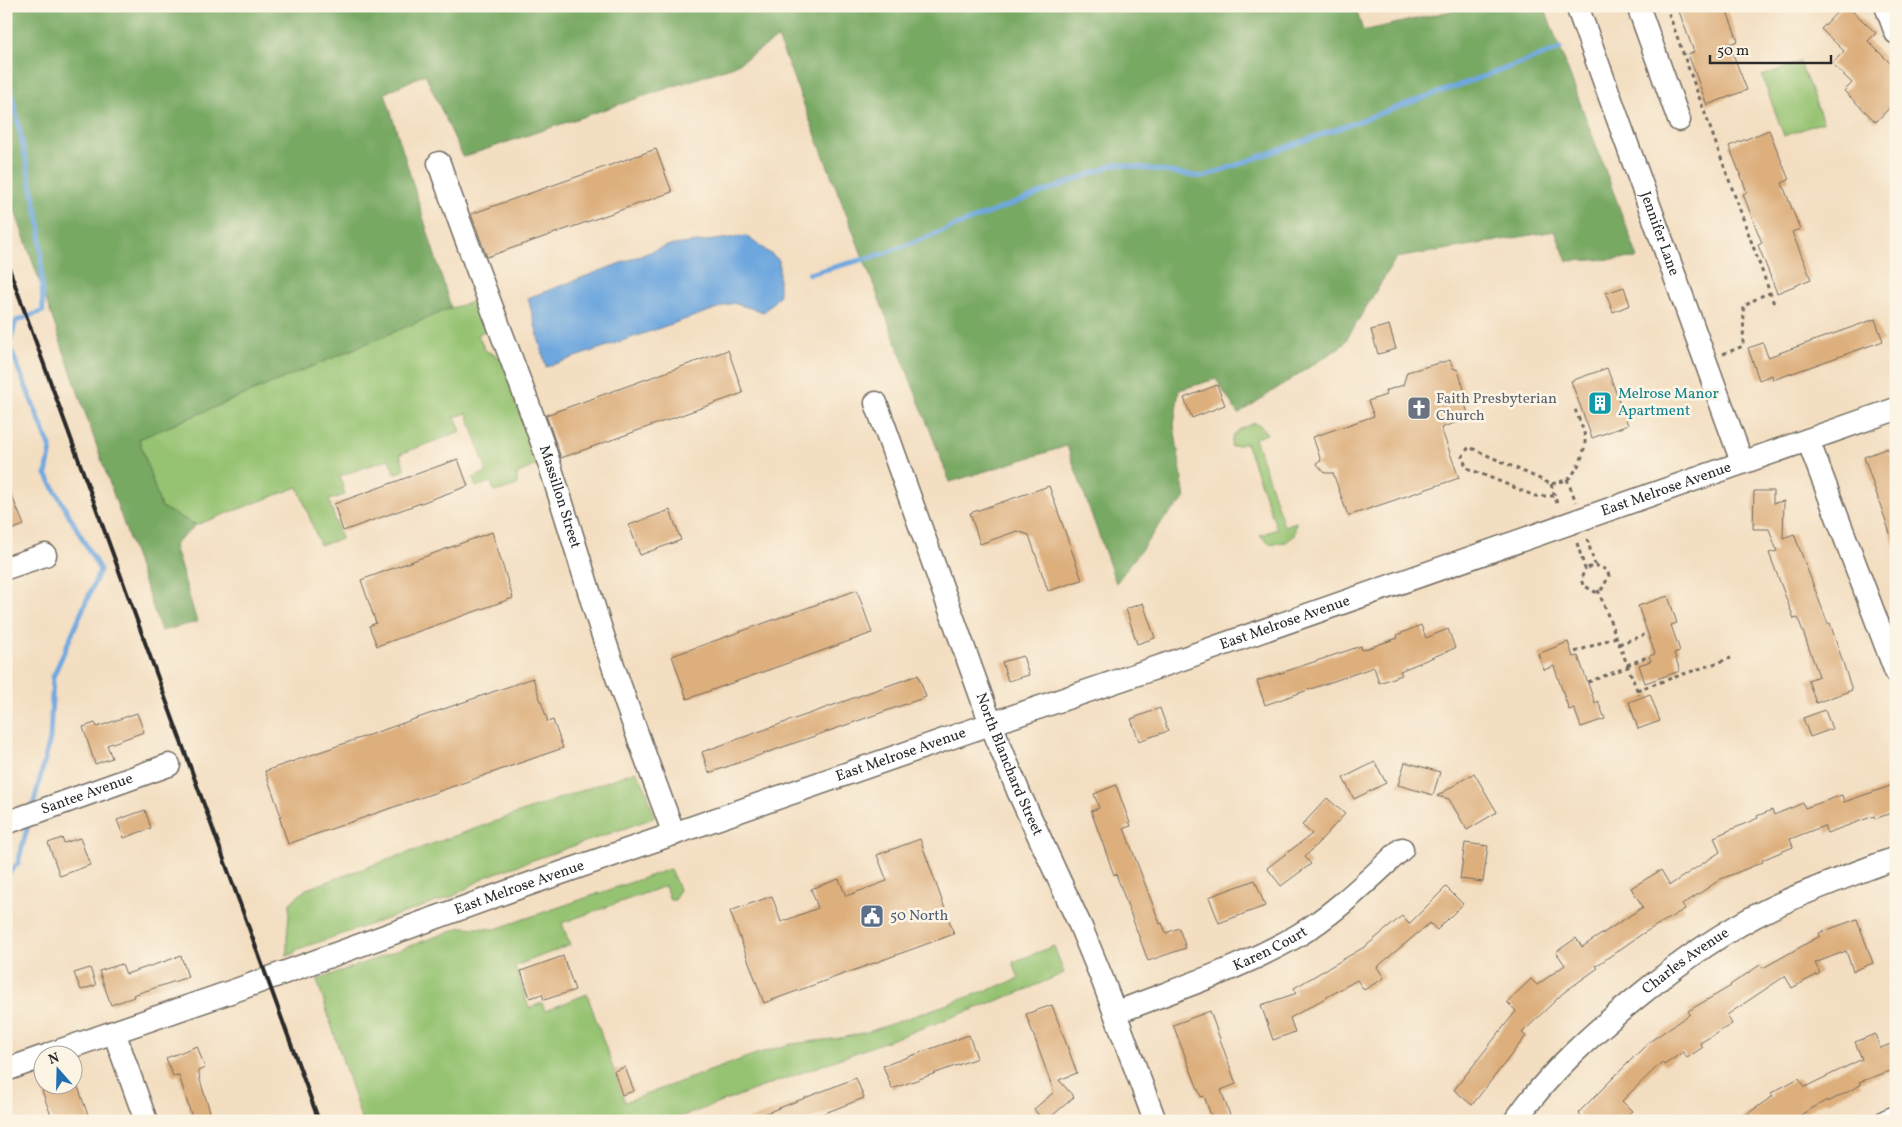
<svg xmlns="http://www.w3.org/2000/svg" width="1902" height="1127" viewBox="0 0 1902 1127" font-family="Vollkorn,serif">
	<rect width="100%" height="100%" fill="#fcf5e5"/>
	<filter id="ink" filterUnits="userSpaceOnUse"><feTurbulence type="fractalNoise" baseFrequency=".02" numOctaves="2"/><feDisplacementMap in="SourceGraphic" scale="10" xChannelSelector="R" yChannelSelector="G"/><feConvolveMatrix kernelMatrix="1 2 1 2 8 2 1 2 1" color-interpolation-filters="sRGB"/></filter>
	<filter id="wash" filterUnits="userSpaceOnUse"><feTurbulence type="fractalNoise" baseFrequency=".0096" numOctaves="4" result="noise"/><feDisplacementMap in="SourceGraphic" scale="20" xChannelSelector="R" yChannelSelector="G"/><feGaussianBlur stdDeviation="1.12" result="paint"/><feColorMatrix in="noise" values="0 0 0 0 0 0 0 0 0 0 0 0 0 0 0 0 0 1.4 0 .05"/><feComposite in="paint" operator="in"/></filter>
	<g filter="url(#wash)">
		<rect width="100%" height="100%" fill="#f3dec1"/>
		<!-- green -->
		<path fill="#96c372" stroke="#60774e" d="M1800,62L1823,122L1784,136L1762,76Z
			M480,300L493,329H487L478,335L485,350L503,359L540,463L517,474V485L494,492L491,482L476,487L473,478L487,472L467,413L455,417L461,431L400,454L405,470L395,474L389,459L340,476L345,495L329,500L341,539L320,545L298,487L196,525L161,508L139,439L451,308Z
			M1255,423L1261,426L1267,434L1255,438L1284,526L1296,522L1294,536L1286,542L1269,544L1260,535L1277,529L1246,443L1231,447C1231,431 1241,428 1255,423Z
			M636,771L647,791L654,818L487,876L454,896L298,949L293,954L287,956V936L290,903L306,889Z
			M670,869L679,889L675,900H670L665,886L562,923L570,945L515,966L529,1008L542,1003L545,1011L587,994L625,1102L756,1054L791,1044L841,1038L871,1031L1019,979L1013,962L1054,946L1064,973L1023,991L670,1121H362L317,980L462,927L495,929Z"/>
		<!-- forest -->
		<path fill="#78a964" stroke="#526a48" d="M6,6H1355L1363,31L1473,6H1544L1638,258L1567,261L1555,231L1396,258L1343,345L1238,414L1216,379L1179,390L1174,425L1185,499L1165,518L1116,583L1067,446L950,482L778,38L734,66L463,157L425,74L385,93L451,308L139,439L161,507L196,525L174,545L197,622L161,631L6,185Z"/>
		<!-- water -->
		<path fill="#6ea7de" stroke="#4c6984" d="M746,236L779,260V296L764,312L733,303L546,367L528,298L666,246Z"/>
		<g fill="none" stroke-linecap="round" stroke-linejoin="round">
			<!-- stream -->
			<path stroke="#6ea7de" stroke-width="5" d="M6,66L40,226L43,311L16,321L9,345L51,449L46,474L100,570L53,677L50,739L33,806
				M809,274L883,254L1116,164L1203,177L1560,49
				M6,876L18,863L29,821"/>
		</g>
		<g id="blocks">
			<!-- building -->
			<path fill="#ddaf7d" d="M1677,6H1725L1738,41L1729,44L1747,90L1707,105L1688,54L1694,52Z
				M1843,6H1847L1876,33L1868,41L1896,69V101L1876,122L1844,91L1852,83L1832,64L1844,51L1821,29Z
				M1769,130L1789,180L1782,183L1800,229L1792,232L1811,279L1777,293L1758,245L1762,243L1743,194L1747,192L1729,146Z
				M656,149L672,192L487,257L471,214Z
				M1624,287L1630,305L1613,312L1606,293Z
				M1875,319L1883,341L1773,380L1772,375L1759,380L1748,348L1763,343L1768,357Z
				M1389,325L1396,349L1378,354L1371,330Z
				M728,350L743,393L561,458L546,415Z
				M1450,360L1453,368L1458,370L1467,399L1465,404L1468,413L1457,417V422L1441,428L1459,478L1348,516L1333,473H1325L1316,463L1321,461L1313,437L1374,416L1368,401L1386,395L1385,391L1403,385L1407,372Z
				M1607,368L1628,425L1592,438L1571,381Z
				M1217,385L1225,405L1192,418L1184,398Z
				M1888,448L1896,470V545H1894L1864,457Z
				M458,459L468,486L343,531L334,504Z
				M6,482L24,525L6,532Z
				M1049,486L1082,580L1048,591L1029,535L1017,531L980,544L970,513Z
				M1754,491H1773V503L1784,501L1783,538L1794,534L1828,624L1830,623L1852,690L1816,703L1808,680L1819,676L1798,618L1794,619L1769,553L1777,551L1769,529H1753Z
				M670,510L681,540L640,555L629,525Z
				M492,532L513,598L377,646L369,626L376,623L361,580Z
				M857,590L872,633L687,699L672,656Z
				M1668,596L1677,623L1671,625L1680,651L1674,653L1680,671L1645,683L1639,665L1651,661L1649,656L1655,654L1638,606Z
				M1143,603L1155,638L1137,644L1126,609Z
				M1421,625L1426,638L1448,629L1455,648L1400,671L1402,675L1379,683L1374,667L1265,705L1257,681L1361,646L1362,650L1398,638L1397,635Z
				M1568,642L1573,657L1578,656L1595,703L1598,701L1605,719L1581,727L1574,708L1569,710L1554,666L1544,670L1538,654Z
				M1023,656L1029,675L1008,681L1002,662Z
				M918,675L926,697L709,773L702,752Z
				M533,678L548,722L553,720L563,748L288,844L279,816H281L265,771Z
				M1650,694L1660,721L1638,729L1629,702Z
				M1160,708L1168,731L1139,741L1131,719Z
				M1825,710L1832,729L1810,737L1803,718Z
				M137,713L144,732L107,745L112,758L95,764L83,727L95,723L97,727Z
				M1375,762L1386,783L1354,799L1343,778Z
				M1405,762L1440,772L1433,795L1398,785Z
				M1474,773L1497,812L1467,830L1449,799L1437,796Z
				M1896,784V811L1875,819L1874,816L1827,833L1824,826L1790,839L1793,847L1762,860L1763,862L1721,879L1682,905L1685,909L1642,934L1596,966L1598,968L1563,993L1522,1033L1526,1036L1472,1105L1454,1090L1516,1011L1507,1002L1531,979L1537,985L1565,965L1556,952L1576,938L1582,947L1643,907L1631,888L1661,870L1670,885L1720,852L1714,837L1758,818L1757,816L1772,810L1774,815L1803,803L1805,808L1842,795L1844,802Z
				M1116,785L1131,826L1124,828L1160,924L1162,923L1166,933L1179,928L1186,948L1148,961L1116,874L1114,875L1091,811L1099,808L1094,794Z
				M1327,798L1345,814L1305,857L1311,864L1281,886L1267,868L1312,834L1302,825Z
				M145,810L151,828L124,838L117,820Z
				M62,838L64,843L80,838L90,865L60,876L48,843Z
				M920,839L954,934L764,1003L730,911L772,896L781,922L818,908L811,889L839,879L846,896L887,881L877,855Z
				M1465,843L1488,846L1483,882L1460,879Z
				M1255,880L1265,906L1219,923L1209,897Z
				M1446,887L1463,904L1437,930L1430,923L1377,967L1384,978L1364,990L1357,980L1290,1018L1295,1032L1273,1040L1261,1005L1297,993L1294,988L1366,946L1402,916L1409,924Z
				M1857,919L1873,963L1853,971L1846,951L1815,963L1820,973L1792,988L1785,976L1727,1015L1732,1024L1700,1043L1703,1047L1687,1058L1683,1052L1664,1065L1662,1062L1622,1101L1632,1111L1621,1121H1585L1578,1113L1649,1042L1690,1014L1688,1011L1731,986L1730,985L1760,965L1763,968L1820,936L1819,933Z
				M181,956L188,977L133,995L134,997L111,1005L99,971L122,964L126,974Z
				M563,956L575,990L544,1000L542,994L530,998L521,971Z
				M90,968L96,985L81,990L74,973Z
				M1052,1005L1077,1073L1059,1080L1074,1097L1046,1121H1043L1034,1109L1054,1092L1026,1014Z
				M1210,1011L1236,1084L1221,1090L1232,1121H1213L1204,1096L1201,1097L1173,1025Z
				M1875,1034L1880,1048L1896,1042V1069L1859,1082L1861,1085L1828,1102L1827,1100L1790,1121H1737L1773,1096L1771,1093L1799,1078L1805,1087L1862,1059L1855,1042Z
				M969,1035L977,1058L892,1089L883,1066Z
				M197,1046L205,1068L198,1071L200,1076L199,1077L213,1121H193L179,1075L173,1076L166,1058Z
				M625,1067L634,1091L622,1095L614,1071Z
				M856,1078L864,1098L804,1121H746Z
				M59,1084H77L90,1121H53L42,1091Z"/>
		</g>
	</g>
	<g filter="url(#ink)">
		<use href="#blocks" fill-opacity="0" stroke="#716a60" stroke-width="1"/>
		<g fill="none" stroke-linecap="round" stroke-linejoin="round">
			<!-- minor casing -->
			<g stroke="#716a60" stroke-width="25">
				<g id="minor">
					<path id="s1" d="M1577,6L1742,462"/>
					<path d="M1638,6L1679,120"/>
					<path d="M1886,6L1896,33"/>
					<path id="s2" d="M439,163C472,261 512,356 546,454C564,508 580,562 597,617C620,690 647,762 674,834"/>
					<path id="s3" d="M876,403L991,724L1019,793L1080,925L1103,981L1155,1121"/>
					<path d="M1808,440L1896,672"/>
					<path d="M6,568L45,555"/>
					<path id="s4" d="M6,823L169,765"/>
					<path id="s5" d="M1115,1013C1176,989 1240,969 1297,936C1336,913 1369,879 1402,849"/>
					<path d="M114,1032L146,1121"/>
					<path id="s6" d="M50,1054L239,989L512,890L964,733L1176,661L1896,409"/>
					<path d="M6,1070L42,1057"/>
					<path id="s7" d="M1515,1121C1549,1072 1594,1032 1640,995C1680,962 1722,932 1769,909C1810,889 1853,874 1896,858"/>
					<path d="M1886,1121L1896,1117"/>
				</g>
			</g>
			<!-- path -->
			<path stroke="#716a60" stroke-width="3" stroke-dasharray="4 4" stroke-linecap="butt" d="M1666,6L1774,304
				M1723,354L1743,346L1744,306C1754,301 1759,296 1770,293
				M1567,479L1576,502
				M1551,484L1558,507
				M1554,496H1535L1467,468L1462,457L1469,447L1551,484C1555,483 1561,482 1566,480C1577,474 1586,451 1585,438C1584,429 1578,418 1575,409
				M1587,539L1595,565
				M1577,543L1585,569L1581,579L1583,585L1595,592L1602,589L1609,576L1607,570L1595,565L1585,569
				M1598,590L1639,695
				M1619,644L1644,635
				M1575,652L1616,637
				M1627,665L1647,657
				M1588,682L1628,667
				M1637,690L1731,658"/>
			<!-- minor -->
			<use href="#minor" stroke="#fff" stroke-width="22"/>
			<!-- rail -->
			<path stroke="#2b2b2b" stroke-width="4" d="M6,260L319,1121"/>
		</g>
	</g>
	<!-- icons -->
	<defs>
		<g id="building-square" transform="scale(1.25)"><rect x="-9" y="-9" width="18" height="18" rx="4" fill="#0f9aa8" stroke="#fcf5e5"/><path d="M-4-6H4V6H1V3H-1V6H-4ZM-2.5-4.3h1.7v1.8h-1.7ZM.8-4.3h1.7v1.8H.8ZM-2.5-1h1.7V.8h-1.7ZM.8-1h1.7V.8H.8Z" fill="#fff"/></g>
		<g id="church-square" transform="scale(1.25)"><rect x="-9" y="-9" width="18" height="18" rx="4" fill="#6b7280" stroke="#fcf5e5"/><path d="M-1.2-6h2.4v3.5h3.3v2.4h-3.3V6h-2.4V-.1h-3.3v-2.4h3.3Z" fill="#fff"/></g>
		<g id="civic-square" transform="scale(1.25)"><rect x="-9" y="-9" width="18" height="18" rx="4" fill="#5c6f8a" stroke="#fcf5e5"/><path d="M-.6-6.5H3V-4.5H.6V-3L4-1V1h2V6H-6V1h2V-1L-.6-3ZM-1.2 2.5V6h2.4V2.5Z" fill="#fff"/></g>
	</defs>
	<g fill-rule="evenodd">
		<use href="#building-square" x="1600" y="403"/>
		<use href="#church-square" x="1419" y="408"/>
		<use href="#civic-square" x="872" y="916"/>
	</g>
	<g text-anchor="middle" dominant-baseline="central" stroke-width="5" stroke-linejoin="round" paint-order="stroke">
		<!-- street labels -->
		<g font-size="15" fill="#2b2b2b" stroke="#fcf5e5">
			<text stroke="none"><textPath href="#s1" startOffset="242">Jennifer Lane</textPath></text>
			<text stroke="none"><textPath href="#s6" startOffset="1712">East Melrose Avenue</textPath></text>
			<text stroke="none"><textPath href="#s2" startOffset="355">Massillon Street</textPath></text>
			<text stroke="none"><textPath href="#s6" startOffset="1308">East Melrose Avenue</textPath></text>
			<text stroke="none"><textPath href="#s6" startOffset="902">East Melrose Avenue</textPath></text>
			<text stroke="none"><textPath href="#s3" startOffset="385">North Blanchard Street</textPath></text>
			<text stroke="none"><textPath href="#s4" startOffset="86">Santee Avenue</textPath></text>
			<text stroke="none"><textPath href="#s6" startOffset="498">East Melrose Avenue</textPath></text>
			<text stroke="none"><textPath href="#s5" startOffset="168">Karen Court</textPath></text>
			<text stroke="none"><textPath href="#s7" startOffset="235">Charles Avenue</textPath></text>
		</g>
		<!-- culture labels -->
		<g font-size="15" fill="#0d838f" stroke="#fcf5e5" text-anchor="start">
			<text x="1618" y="394">Melrose Manor<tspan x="1618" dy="17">Apartment</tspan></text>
		</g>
		<!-- worship labels -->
		<g font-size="15" fill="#5b616d" stroke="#fcf5e5" text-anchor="start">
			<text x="1436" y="399">Faith Presbyterian<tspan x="1436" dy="17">Church</tspan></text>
		</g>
		<!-- service labels -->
		<g font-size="15" fill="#4e5e75" stroke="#fcf5e5" text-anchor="start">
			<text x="890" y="916">50 North</text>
		</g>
	</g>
	<!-- margin -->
	<rect width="1902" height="1127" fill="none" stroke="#fcf5e5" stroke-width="25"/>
	<!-- north arrow -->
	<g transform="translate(58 1070) rotate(340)"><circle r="24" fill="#fcf5e5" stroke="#a8a49b"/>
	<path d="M0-4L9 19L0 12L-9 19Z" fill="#1f6fb2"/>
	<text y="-8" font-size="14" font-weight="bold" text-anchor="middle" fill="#2b2b2b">N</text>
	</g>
	<!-- scale -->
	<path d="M1710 55v8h121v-8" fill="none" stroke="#2b2b2b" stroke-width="2.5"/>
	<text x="1717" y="55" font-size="15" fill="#2b2b2b" stroke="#fcf5e5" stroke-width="4" paint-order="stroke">50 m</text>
</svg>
